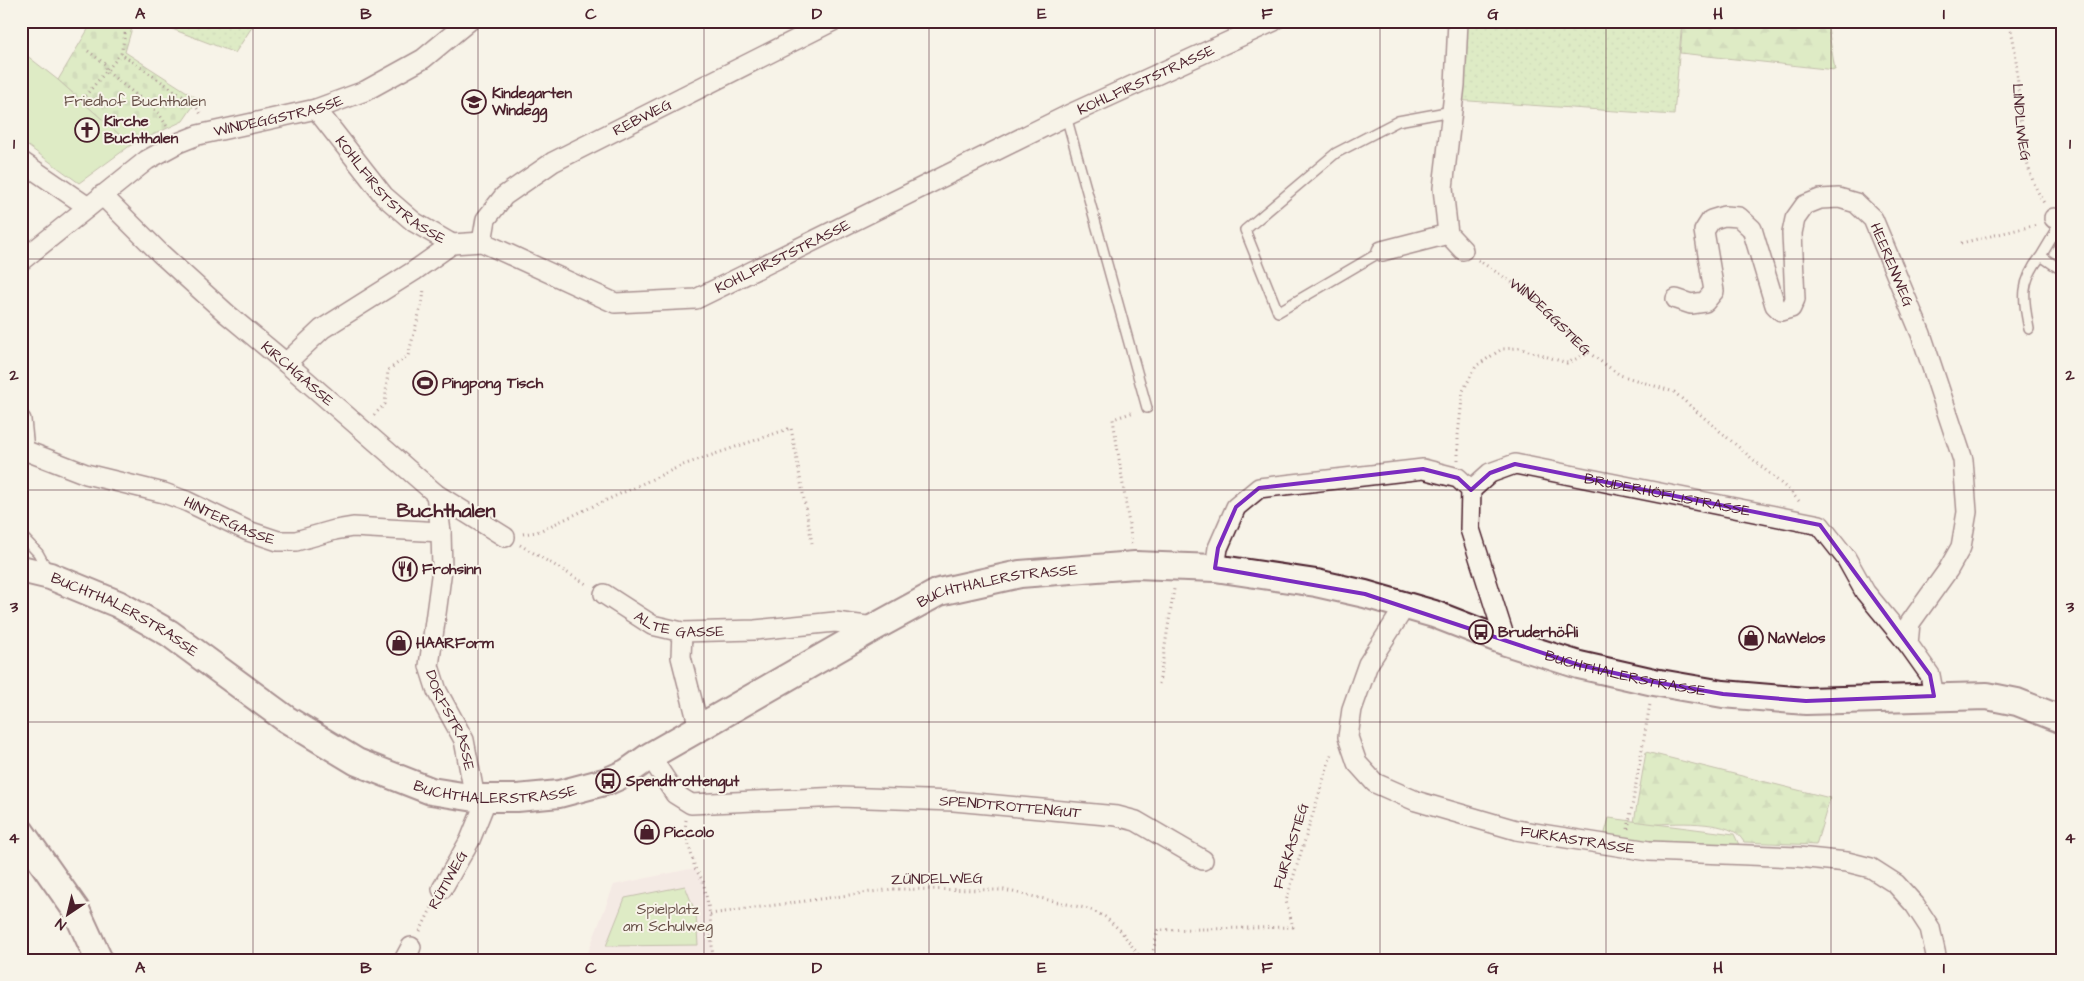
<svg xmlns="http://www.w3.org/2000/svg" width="2084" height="981" viewBox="0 0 2084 981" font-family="'Architects Daughter',sans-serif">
	<defs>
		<pattern id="grass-dots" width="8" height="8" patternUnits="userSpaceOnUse" patternTransform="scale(1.25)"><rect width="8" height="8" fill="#bee29c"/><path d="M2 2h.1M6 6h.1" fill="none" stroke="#a5c187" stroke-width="1.8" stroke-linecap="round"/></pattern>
		<pattern id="forest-firs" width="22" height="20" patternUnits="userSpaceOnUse" patternTransform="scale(1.25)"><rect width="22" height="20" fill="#bee29c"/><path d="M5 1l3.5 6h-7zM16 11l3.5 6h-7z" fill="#a5c187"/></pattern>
		<pattern id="cemetery-stones" width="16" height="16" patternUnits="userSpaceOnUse" patternTransform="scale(1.25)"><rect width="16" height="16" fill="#bee29c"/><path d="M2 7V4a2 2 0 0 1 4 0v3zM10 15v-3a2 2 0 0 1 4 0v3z" fill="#a5c187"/></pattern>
	</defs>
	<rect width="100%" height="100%" fill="#f7f3e8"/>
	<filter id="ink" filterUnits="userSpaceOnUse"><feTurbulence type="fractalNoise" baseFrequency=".02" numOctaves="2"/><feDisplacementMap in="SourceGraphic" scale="10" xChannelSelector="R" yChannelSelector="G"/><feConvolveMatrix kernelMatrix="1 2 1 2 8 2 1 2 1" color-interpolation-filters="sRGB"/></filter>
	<g filter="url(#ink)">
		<!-- built -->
		<path fill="#f0dfe1" d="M695,868L703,881L710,914L713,960H585L614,885Z"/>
		<!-- grass -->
		<path fill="url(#grass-dots)" stroke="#848064" d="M151,21H256L235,53Z
			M1462,21H1682L1674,115L1455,100Z"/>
		<!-- forest -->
		<path fill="url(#forest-firs)" stroke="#848064" d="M1683,21H1827L1835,70L1680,53Z
			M1646,752L1830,798L1816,845L1744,842C1741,838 1738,833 1733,831C1711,820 1658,822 1633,828Z"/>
		<!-- cemetery -->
		<path fill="url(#cemetery-stones)" stroke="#848064" d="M93,21H134L125,52L198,99L183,121L131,145L58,80Z"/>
		<!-- park -->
		<path fill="#bee29c" stroke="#848064" d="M21,51L58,80L131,145L79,183L21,141Z
			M1609,818L1734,834L1740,847L1603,840Z
			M685,886L696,914L698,945L606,946L625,898Z"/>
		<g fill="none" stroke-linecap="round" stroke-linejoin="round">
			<!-- lane casing -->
			<g stroke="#4a1f2b" stroke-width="12">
				<path id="lane" d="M1066,116L1147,408
					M1382,251L1278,312L1245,230L1336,153L1398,121L1452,111
					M2041,256L2056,231L2054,218
					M2029,329C2023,298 2020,282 2041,256L2057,267L2063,268
					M21,535L38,553L48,571"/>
			</g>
			<!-- street casing -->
			<g stroke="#4a1f2b" stroke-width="22">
				<g id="street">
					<path d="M1458,21L1455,85L1443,188L1448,234L1463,250"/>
					<path id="s3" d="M316,109L384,196L414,222L452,244L482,242L615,303L696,299L1066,116L1274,21"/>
					<path d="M21,161L88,207"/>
					<path id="s4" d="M102,195L160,253L227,314L286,363L436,494L505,537"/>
					<path d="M2054,218L2063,220"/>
					<path id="s5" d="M482,242L486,219L504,196L553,162L833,21"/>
					<path d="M1382,251L1448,234"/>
					<path id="s6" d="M21,261L147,160L178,143L198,135L316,109L365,91L423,59L469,21"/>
					<path id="s7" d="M1676,299L1691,304L1705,302L1714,291L1704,231L1711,220L1724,216L1739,217L1752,229L1775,305L1781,311L1791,308L1795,299L1792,233L1795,219L1805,205L1820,199L1839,198L1856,203L1873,219L1921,334L1963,460L1967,512L1961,547L1948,570L1910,623L1908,644"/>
					<path d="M286,363L322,329L414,271L452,244"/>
					<path d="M21,420L24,450L21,454"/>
					<path id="s8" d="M24,450L86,474L164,493L186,501L248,531L278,541H296L335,530L353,527L441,532"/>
					<path id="s9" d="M436,494L441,532L442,569L429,666L437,691L464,740L475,798"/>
					<path d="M1215,568L1218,548L1236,507L1259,488L1423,469L1458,478L1471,490"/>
					<path id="s10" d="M604,594L652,625L682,632L755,630L835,622L875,627"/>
					<path id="s11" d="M1406,605L1368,664L1352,709L1348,737L1357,763L1375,783L1416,801L1516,830L1649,851L1798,857L1847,862L1871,868L1896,884L1915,905L1930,928L1937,960"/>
					<path d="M682,632L681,657L699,728"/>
					<path id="s12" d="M1506,642L1470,529L1471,490L1490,473L1515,464L1820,525L1846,558L1865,592L1908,644L1930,675L1934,696"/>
					<path id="s13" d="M650,756L675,794L691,804L840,797L954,801L1117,816L1136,821L1203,860"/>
					<path d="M442,889L470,840L487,798"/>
					<path d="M404,960L411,947"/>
				</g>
			</g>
			<!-- secondary casing -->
			<g stroke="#4a1f2b" stroke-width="30">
				<g id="secondary">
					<path id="s14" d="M21,569L50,576L118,604L169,633L286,719L357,762L431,791L475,798H517L559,794L608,781L626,773L650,756L699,728L875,627L939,592L1020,574L1135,565L1215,568L1316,583L1365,594L1434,614L1506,642L1579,665L1654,682L1723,694L1806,701L1987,696L2017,702L2063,720"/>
					<path d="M21,832L76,910L99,960"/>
				</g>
			</g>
			<!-- path -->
			<g stroke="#4a1f2b" stroke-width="3" stroke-dasharray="1 4" stroke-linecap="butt">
				<path d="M122,21L127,24L121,54L194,104L201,114"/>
				<path id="s1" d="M2009,21C2012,34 2015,47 2016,60C2021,109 2017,159 2044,203"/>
				<path d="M88,51L105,64L106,71L158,112L168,128"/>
				<path d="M85,96L121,54"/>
				<path d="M1961,243L2037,225"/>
				<path id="s2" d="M1478,260L1531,295L1589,353L1620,375L1674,392L1790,491L1799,501"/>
				<path d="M374,415L385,404L388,370L408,356L423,299L424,288"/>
				<path d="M1458,460V435L1463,391L1476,366L1502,349L1519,348L1567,363L1589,353"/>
				<path d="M523,534L537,532L683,465L791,428L812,543"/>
				<path d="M1132,544L1113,419L1134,412"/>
				<path d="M520,545L588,585"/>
				<path d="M1159,684L1174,589"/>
				<path d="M686,820L685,831L695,868L703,881L710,914L713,960"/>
				<path d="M1628,829L1650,704"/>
				<path d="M710,914L893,889L1004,890L1089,909L1105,917L1121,931L1142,960"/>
				<path d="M420,931L433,905"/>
				<path d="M1151,960L1158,930L1293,927L1286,901L1332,752"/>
			</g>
			<!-- lane -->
			<use href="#lane" stroke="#f7f3e8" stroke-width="9"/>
			<!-- street -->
			<use href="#street" stroke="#f7f3e8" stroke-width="19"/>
			<!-- secondary -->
			<use href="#secondary" stroke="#f7f3e8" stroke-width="26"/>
		</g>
	</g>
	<!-- marked area -->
	<path d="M0 0H2084V981H0ZM1515,464L1820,525L1930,675L1934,696L1806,701L1723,694L1654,682L1579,665L1365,594L1215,568L1218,548L1236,507L1259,488L1423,469L1458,478L1471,490L1490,473Z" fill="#f7f3e8" fill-opacity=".55" fill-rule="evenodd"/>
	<path fill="none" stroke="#7b2cbf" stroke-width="4" stroke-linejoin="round" d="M1515,464L1820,525L1930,675L1934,696L1806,701L1723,694L1654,682L1579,665L1365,594L1215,568L1218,548L1236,507L1259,488L1423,469L1458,478L1471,490L1490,473Z"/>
	<!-- grid -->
	<path fill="none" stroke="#4a1f2b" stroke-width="1" stroke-opacity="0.55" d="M253,21V960M478,21V960M704,21V960M929,21V960M1155,21V960M1380,21V960M1606,21V960M1831,21V960M21,259H2063M21,490H2063M21,722H2063"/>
	<!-- icons -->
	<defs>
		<g id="school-ring" transform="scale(1.25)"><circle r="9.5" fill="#f7f3e8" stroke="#4a1f2b" stroke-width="1.5"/><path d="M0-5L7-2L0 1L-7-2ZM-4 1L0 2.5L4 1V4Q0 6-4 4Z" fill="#4a1f2b"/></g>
		<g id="church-ring" transform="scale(1.25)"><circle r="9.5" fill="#f7f3e8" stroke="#4a1f2b" stroke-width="1.5"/><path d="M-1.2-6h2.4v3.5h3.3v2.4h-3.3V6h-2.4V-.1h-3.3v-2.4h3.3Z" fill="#4a1f2b"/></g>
		<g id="stadium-ring" transform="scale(1.25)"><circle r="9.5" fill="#f7f3e8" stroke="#4a1f2b" stroke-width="1.5"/><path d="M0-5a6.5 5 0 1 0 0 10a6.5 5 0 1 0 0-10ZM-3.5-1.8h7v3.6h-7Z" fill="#4a1f2b"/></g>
		<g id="restaurant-ring" transform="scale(1.25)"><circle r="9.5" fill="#f7f3e8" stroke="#4a1f2b" stroke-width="1.5"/><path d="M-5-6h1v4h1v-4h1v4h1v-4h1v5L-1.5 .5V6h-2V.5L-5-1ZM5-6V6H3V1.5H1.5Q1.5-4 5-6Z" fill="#4a1f2b"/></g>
		<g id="bus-ring" transform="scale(1.25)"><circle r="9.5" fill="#f7f3e8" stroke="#4a1f2b" stroke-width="1.5"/><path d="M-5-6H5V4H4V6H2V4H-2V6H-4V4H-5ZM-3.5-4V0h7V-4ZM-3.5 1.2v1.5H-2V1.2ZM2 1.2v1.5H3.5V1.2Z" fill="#4a1f2b"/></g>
		<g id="shop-ring" transform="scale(1.25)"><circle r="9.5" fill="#f7f3e8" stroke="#4a1f2b" stroke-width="1.5"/><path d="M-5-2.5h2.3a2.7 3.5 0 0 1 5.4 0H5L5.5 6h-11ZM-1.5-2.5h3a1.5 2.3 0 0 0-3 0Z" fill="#4a1f2b"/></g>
	</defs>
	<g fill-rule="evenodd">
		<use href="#school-ring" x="474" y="102"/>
		<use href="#church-ring" x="87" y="130"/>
		<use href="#stadium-ring" x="425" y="383"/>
		<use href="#restaurant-ring" x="405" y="569"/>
		<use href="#bus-ring" x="1481" y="632"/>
		<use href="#shop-ring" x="1751" y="638"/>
		<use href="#shop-ring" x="399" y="643"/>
		<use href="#bus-ring" x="608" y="781"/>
		<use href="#shop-ring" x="647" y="832"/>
	</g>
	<g text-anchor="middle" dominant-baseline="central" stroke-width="4" stroke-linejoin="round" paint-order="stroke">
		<!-- street labels -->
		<g font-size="15" fill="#4a1f2b" stroke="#f7f3e8">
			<text stroke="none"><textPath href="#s3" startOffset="952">KOHLFIRSTSTRASSE</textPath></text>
			<text stroke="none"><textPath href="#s6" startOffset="301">WINDEGGSTRASSE</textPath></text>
			<text stroke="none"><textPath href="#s5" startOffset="212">REBWEG</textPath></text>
			<text stroke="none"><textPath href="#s1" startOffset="102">LINDLIWEG</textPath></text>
			<text stroke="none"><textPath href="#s3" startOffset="111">KOHLFIRSTSTRASSE</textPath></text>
			<text stroke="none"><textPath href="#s3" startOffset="548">KOHLFIRSTSTRASSE</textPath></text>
			<text stroke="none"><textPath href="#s7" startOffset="496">HEERENWEG</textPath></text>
			<text stroke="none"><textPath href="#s2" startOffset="92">WINDEGGSTIEG</textPath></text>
			<text stroke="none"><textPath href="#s4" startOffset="265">KIRCHGASSE</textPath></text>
			<text stroke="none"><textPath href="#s12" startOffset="365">BRUDERHÖFLISTRASSE</textPath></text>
			<text stroke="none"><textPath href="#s8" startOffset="218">HINTERGASSE</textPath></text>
			<text stroke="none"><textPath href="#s14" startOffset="1089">BUCHTHALERSTRASSE</textPath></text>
			<text stroke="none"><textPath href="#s14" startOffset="114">BUCHTHALERSTRASSE</textPath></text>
			<text stroke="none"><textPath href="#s10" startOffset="84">ALTE GASSE</textPath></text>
			<text stroke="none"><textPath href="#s14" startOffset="1734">BUCHTHALERSTRASSE</textPath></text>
			<text stroke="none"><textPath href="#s9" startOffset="232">DORFSTRASSE</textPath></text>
			<text stroke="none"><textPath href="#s14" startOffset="534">BUCHTHALERSTRASSE</textPath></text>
			<text stroke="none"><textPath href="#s13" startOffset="384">SPENDTROTTENGUT</textPath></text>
			<text stroke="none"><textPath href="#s11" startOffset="412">FURKASTRASSE</textPath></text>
			<text transform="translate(1291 846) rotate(-73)">FURKASTIEG</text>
			<text transform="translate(937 879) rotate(-1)">ZÜNDELWEG</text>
			<text transform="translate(448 880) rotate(-61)">RÜTIWEG</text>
		</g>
		<!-- poi labels -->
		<g font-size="15" font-weight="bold" fill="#4a1f2b" stroke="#f7f3e8" text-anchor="start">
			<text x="492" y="93">Kindegarten<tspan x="492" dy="17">Windegg</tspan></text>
			<text x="104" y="121">Kirche<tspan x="104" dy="17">Buchthalen</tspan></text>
			<text x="442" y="383">Pingpong Tisch</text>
			<text x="422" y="569">Frohsinn</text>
			<text x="1498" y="632">Bruderhöfli</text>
			<text x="1768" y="638">NaWelos</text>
			<text x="416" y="643">HAARForm</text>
			<text x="626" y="781">Spendtrottengut</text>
			<text x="664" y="832">Piccolo</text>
		</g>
		<!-- park labels -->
		<g font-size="15" fill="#675047" stroke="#f7f3e8">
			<text x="135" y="101">Friedhof Buchthalen</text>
			<text x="668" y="909">Spielplatz<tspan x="668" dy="17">am Schulweg</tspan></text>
		</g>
		<!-- district labels -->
		<g font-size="20" font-weight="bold" fill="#4a1f2b" stroke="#f7f3e8">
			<text x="446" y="511">Buchthalen</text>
		</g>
	</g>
	<!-- margin -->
	<rect width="2084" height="981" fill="none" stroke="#f7f3e8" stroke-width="55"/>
	<!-- north arrow -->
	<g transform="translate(68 914) rotate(215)" stroke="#f7f3e8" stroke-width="4" paint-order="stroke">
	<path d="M0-4L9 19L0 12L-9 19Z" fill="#4a1f2b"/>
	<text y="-8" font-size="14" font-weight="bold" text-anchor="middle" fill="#4a1f2b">N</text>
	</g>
	<rect x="28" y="28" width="2028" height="926" fill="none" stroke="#4a1f2b" stroke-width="2"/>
	<g font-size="16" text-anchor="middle" font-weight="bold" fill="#4a1f2b">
		<text x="140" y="19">A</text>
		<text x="366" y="19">B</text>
		<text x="591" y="19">C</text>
		<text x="817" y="19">D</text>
		<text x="1042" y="19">E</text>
		<text x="1267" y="19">F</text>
		<text x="1493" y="19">G</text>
		<text x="1718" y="19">H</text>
		<text x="1944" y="19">I</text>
		<text x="14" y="149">1</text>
		<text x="2070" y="149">1</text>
		<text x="14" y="380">2</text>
		<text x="2070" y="380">2</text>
		<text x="14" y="612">3</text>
		<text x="2070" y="612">3</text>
		<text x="14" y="843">4</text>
		<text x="2070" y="843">4</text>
		<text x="140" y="973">A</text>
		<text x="366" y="973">B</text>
		<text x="591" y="973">C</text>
		<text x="817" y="973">D</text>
		<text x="1042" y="973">E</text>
		<text x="1267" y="973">F</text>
		<text x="1493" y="973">G</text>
		<text x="1718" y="973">H</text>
		<text x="1944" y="973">I</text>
	</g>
</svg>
